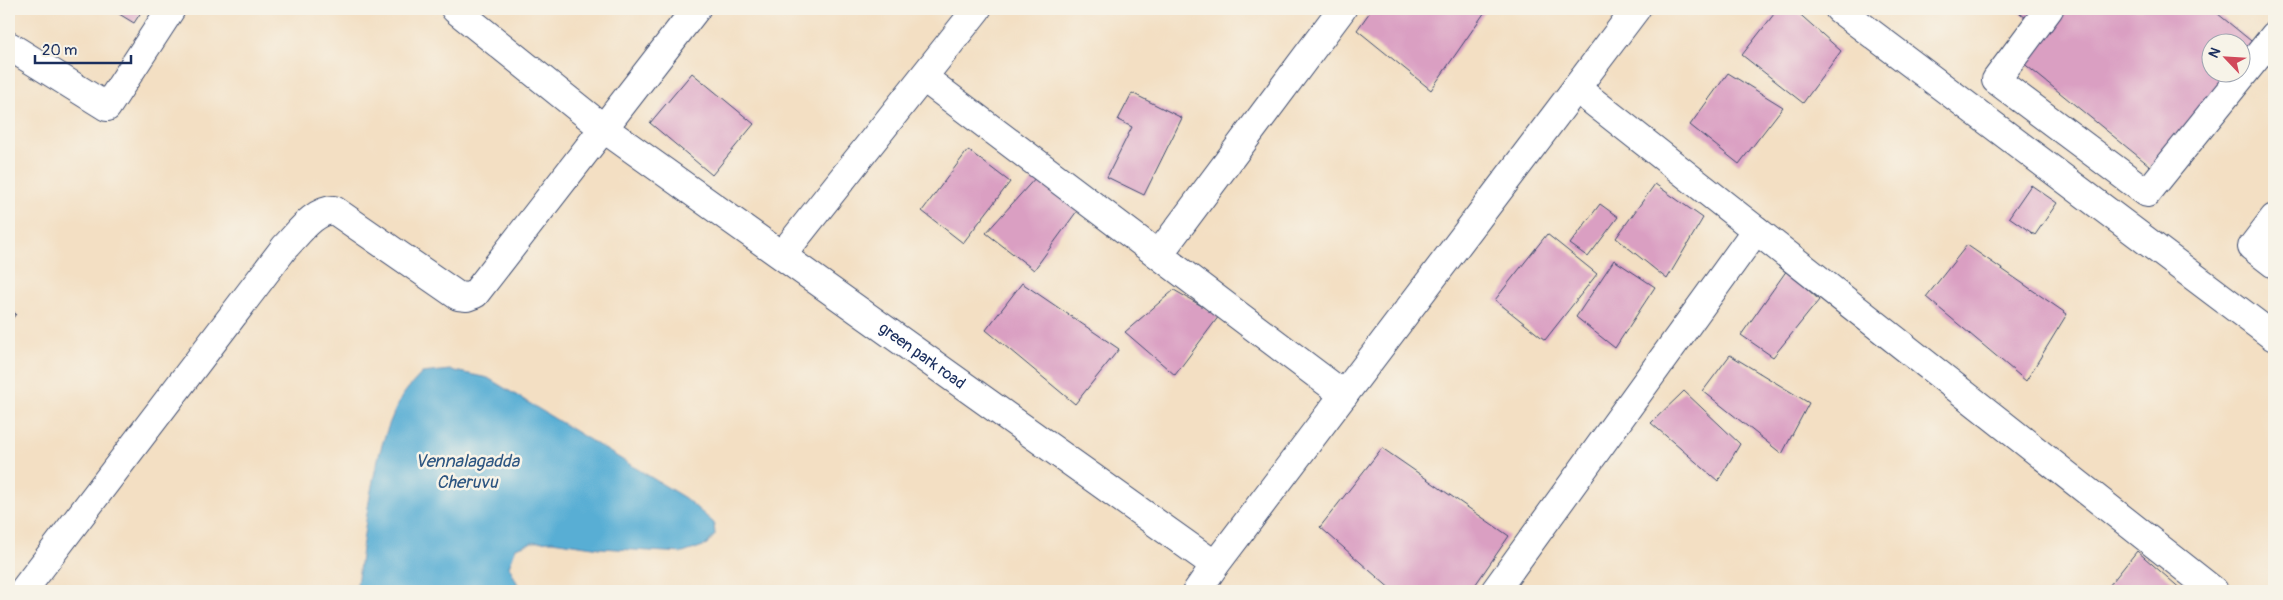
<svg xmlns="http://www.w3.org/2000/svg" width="2283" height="600" viewBox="0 0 2283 600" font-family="Pangolin,sans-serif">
	<rect width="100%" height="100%" fill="#f7f3e8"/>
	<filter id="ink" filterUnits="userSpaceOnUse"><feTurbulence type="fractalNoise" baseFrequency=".02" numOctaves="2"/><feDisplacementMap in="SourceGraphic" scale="10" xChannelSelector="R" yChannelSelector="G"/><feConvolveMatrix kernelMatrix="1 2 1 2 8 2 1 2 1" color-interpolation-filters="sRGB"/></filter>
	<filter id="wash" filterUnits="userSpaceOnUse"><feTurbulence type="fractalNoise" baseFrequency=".0096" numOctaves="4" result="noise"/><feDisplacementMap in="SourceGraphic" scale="20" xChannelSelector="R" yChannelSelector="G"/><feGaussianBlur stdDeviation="1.12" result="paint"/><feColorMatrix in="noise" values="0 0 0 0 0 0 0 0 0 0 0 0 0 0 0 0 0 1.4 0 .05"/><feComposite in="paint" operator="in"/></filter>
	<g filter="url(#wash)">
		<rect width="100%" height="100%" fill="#f3dfc3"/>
		<!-- water -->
		<path fill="#58aed4" stroke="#3a6e99" d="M450,370L488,378L685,498L714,523L715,535L706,545L683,553L600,548L552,541L533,542L516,548L509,566L521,591H356C366,527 370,458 400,400C405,390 415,381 422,373Z"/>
		<g id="blocks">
			<!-- building -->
			<path fill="#da9fc2" d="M111,9H143L134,23Z
				M1372,9H1487L1431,90L1357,30Z
				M1778,9H1794L1841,51L1803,103L1742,55Z
				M2015,9H2040L2032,23Z
				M2064,9H2212L2256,45L2240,65V42H2210V72H2234L2155,170L2022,62Z
				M2274,51V71L2265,64Z
				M692,73L754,124L712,175L650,123Z
				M1728,73L1783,107L1739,164L1690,125Z
				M1132,93L1182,118L1144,195L1107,177L1132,127L1118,120Z
				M968,150L1010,182L963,243L922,211Z
				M1037,176L1077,211L1034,270L986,233Z
				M1655,184L1703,218L1667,279L1616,238Z
				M2031,185L2057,203L2035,235L2009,217Z
				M1600,204L1618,217L1588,257L1570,244Z
				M1547,234L1597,274L1545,340L1495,300Z
				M1967,245L2067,314L2026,381L1926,297Z
				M1614,260L1655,287L1615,348L1576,317Z
				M1787,270L1819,300L1773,357L1741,335Z
				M1022,283L1119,349L1075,404L986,330Z
				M1174,290L1219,316L1175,375L1125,332Z
				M9,307L16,314L9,323Z
				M1730,355L1809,403L1782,454L1703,391Z
				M1684,391L1740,444L1718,481L1651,423Z
				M1382,448L1509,536L1471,591H1393L1320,527Z
				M2137,551L2183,591H2105Z"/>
		</g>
	</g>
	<g filter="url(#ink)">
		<use href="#blocks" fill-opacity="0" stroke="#3b496d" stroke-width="1"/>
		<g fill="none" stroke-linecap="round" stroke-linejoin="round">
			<!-- minor casing -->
			<g stroke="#3b496d" stroke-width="30">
				<g id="minor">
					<path id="s1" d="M455,9L603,128L1215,565L1197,591"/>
					<path d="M1839,9L2274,337"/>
					<path d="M2049,9L1996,80L2147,193L2274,36"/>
					<path d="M9,46L107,107L171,9"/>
					<path d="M924,78L1344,395"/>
					<path d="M1576,88L2214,591"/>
					<path d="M2274,218L2252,247L2274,264"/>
					<path d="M1159,254L1342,9"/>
					<path d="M782,255L977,9"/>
					<path d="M1215,565L1636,9"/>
					<path d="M23,591L285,247C298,234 314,210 334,210L458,296L467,297L475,294L696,9"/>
					<path d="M1495,591L1756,230"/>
				</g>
			</g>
			<!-- minor -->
			<use href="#minor" stroke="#fff" stroke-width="28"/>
		</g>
	</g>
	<g text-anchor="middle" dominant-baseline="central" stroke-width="5" stroke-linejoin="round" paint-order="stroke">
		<!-- street labels -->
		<g font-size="16" fill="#1b2f5e" stroke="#f7f3e8">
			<text stroke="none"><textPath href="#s1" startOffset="582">green park road</textPath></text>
		</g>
		<!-- water labels -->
		<g font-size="18" font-style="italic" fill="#2d5581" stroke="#f7f3e8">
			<text x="467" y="461">Vennalagadda<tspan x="467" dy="21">Cheruvu</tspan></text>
		</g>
	</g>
	<!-- margin -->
	<rect width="2283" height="600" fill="none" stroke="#f7f3e8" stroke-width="30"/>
	<!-- north arrow -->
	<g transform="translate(2226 58) rotate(295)"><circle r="24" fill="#f7f3e8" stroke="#9fa5b1"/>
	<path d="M0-4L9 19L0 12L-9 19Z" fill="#d1495b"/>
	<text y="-8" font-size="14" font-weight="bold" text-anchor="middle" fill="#1b2f5e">N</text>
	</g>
	<!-- scale -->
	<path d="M35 55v8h96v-8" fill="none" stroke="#1b2f5e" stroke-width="2.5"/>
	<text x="42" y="55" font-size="15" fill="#1b2f5e" stroke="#f7f3e8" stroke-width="4" paint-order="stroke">20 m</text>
</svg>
